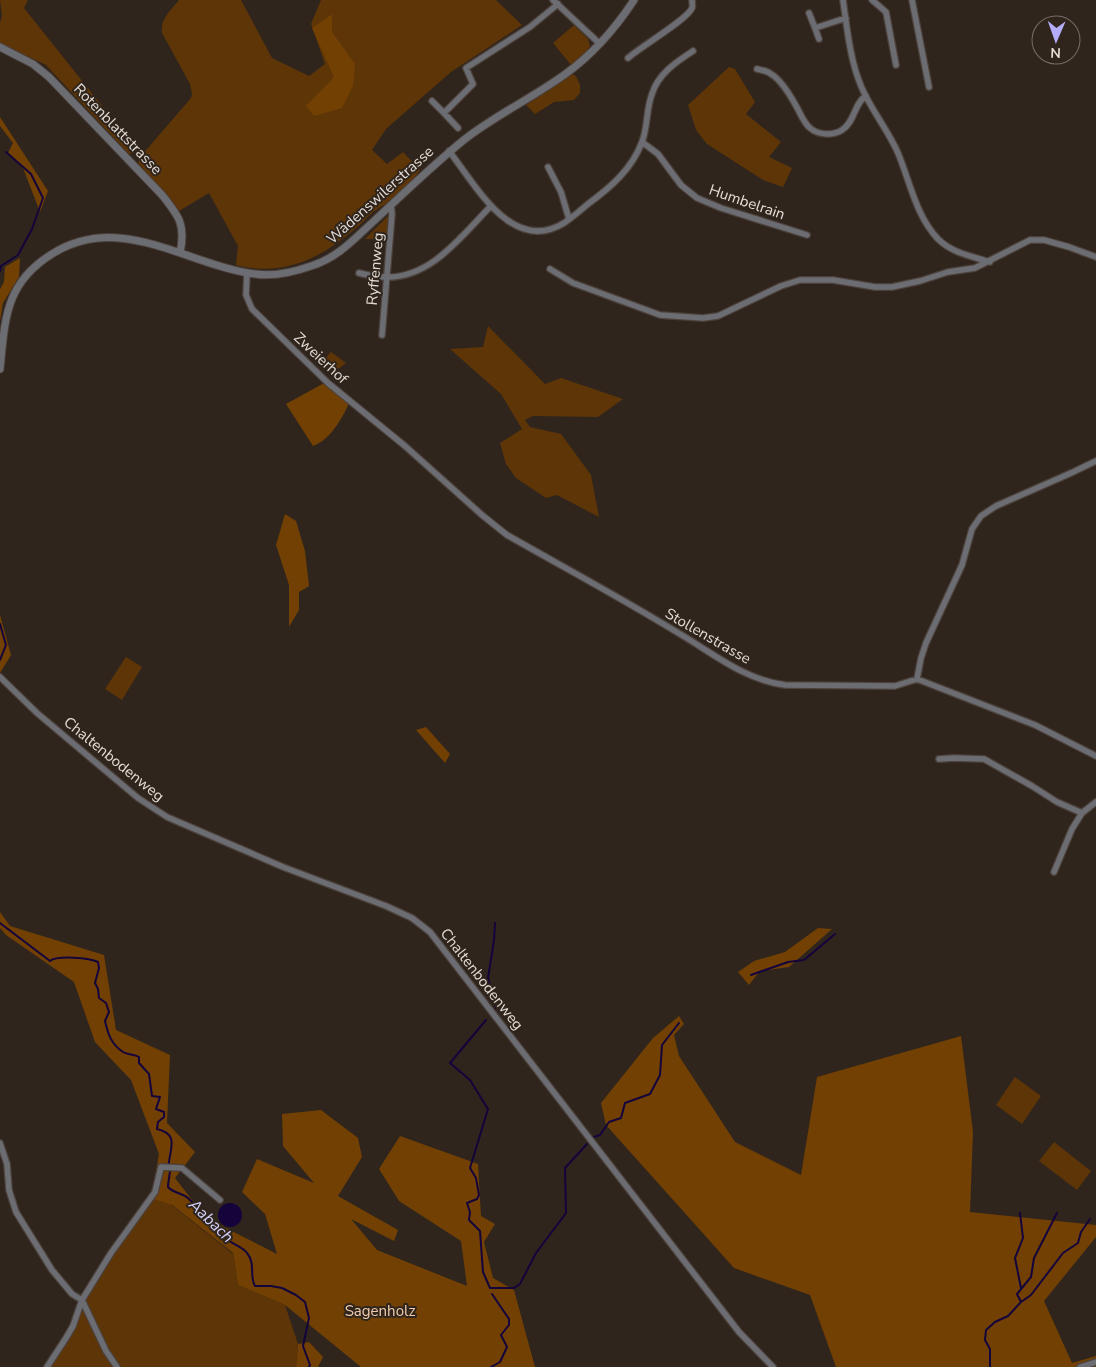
<svg xmlns="http://www.w3.org/2000/svg" width="1096" height="1367" viewBox="0 0 1096 1367" font-family="'Nunito Sans',sans-serif">
	<rect width="100%" height="100%" fill="#2f251d"/>
	<!-- green -->
	<path fill="#5e3507" d="M0,0H28L24,8L138,151L129,154L46,65L0,43V23L2,16Z
		M179,0H241L272,58L309,76L325,64L311,24L321,0H496L522,25L451,72L386,129L372,150L387,164L403,152L420,170C415,177 409,184 403,191C394,200 382,205 372,213C366,218 361,225 355,229C320,259 283,277 236,265L238,246L209,193L179,211L138,163L141,156L191,98L192,94L190,84L162,33C160,19 171,10 179,0Z
		M574,25L588,39L590,46L587,51L571,65L553,43Z
		M729,67L735,69L755,102L746,114L781,142L769,157L792,168L783,187L763,180L707,144L696,130L688,105Z
		M572,74L576,76L580,85V93L574,100L554,102L535,114L526,105Z
		M389,215L386,239H365Z
		M488,326L545,384L561,378L623,399L598,417L533,416L525,420L530,427L561,434L591,475L599,517L557,495L546,498L516,478L506,464L500,443L522,429L501,394L450,349L483,347Z
		M331,352L346,363C338,369 333,374 324,367L325,363L323,361Z
		M126,657L142,667L122,700L105,689Z
		M1015,1077L1041,1096L1022,1124L996,1105Z
		M1054,1142L1091,1171L1077,1190L1039,1161Z
		M155,1192L233,1254L238,1285L285,1305L298,1344L296,1367H47L66,1338L82,1300Z"/>
	<!-- forest -->
	<path fill="#724003" d="M332,14V32L355,64L353,86L342,108L314,116L306,106L334,77L312,28Z
		M0,117L48,191L40,212L23,168L8,153L13,143L0,126Z
		M20,258L19,277L3,303L0,321V289L4,282L5,267Z
		M326,382L349,403C342,419 330,440 313,446L286,404Z
		M285,514L296,521L305,551L309,586L299,592V610L289,627V585L276,545Z
		M0,615L11,655L0,673Z
		M426,727L450,754L445,763L416,730Z
		M0,912L10,926L104,955L116,1030L170,1055L167,1123L195,1152L175,1178L206,1218L277,1254L265,1214L242,1192L257,1159L314,1183L283,1146L282,1114L321,1110L358,1138L362,1157L338,1196L398,1230L394,1241L351,1219L377,1250L467,1286L461,1241L399,1201L379,1169L400,1136L478,1164L481,1216L495,1224L484,1242L493,1278L514,1290L535,1367H361L285,1305L238,1285L233,1253L172,1205L151,1198L159,1154L131,1080L95,1042L74,982L6,935L0,928Z
		M818,928L832,929L789,967L760,971L749,985L738,972L754,961L785,952Z
		M679,1016L684,1024L674,1035L679,1056L735,1142L801,1175L817,1077L961,1036L973,1132L970,1212L1096,1225V1237L1044,1301L1072,1363L1096,1356V1367H836L810,1295L734,1268L606,1125L601,1103L653,1038Z
		M309,1342L323,1357L318,1367H296L298,1344Z"/>
	<!-- water -->
	<path fill="#14043b" d="M218 1215a12 12 0 1 1 24 0a12 12 0 1 1-24 0Z"/>
	<g fill="none" stroke-linecap="round" stroke-linejoin="round">
		<!-- stream -->
		<path stroke="#14043b" stroke-width="2" d="M0,271L1,266L18,255L32,229L43,198L31,174L6,152
			M0,624L6,645L0,660
			M0,923L50,961C57,955 90,958 98,962L99,968L95,983L98,989L99,998L106,1003L109,1012L105,1021C108,1034 111,1044 123,1052C128,1055 134,1054 139,1057V1063L149,1074L152,1096L160,1097L156,1109L164,1112V1117L158,1122L157,1129C178,1134 171,1146 169,1162C168,1169 170,1163 170,1170C170,1175 168,1181 168,1187C173,1193 182,1193 188,1198C202,1211 213,1228 228,1240C234,1245 243,1247 247,1253C256,1264 249,1276 255,1286H271L282,1288L296,1295L305,1302L309,1318L303,1346L310,1365L309,1367
			M495,923L494,940L488,978L496,1008
			M751,975L788,962L804,960L835,934
			M486,1020L450,1063L470,1080L488,1109L470,1168L476,1178L479,1195L477,1199L467,1203L470,1212L469,1220L480,1231L483,1272L490,1288H514L520,1284L536,1253L566,1213L565,1168L587,1144
			M594,1137L600,1135L609,1122L621,1118L625,1103L650,1094L660,1075L662,1045L679,1023
			M1020,1213L1023,1238L1015,1258L1021,1288
			M1021,1302L1031,1295L1063,1253L1078,1243L1081,1232L1090,1219
			M491,1367L500,1362L507,1347L501,1335L509,1325V1319L492,1294
			M990,1367V1349L985,1340L986,1330L995,1322L1008,1316L1021,1302L1017,1294L1031,1277L1034,1258L1057,1213"/>
		<!-- minor casing -->
		<g stroke="#4c423b" stroke-width="8">
			<path id="minor" d="M553,0L600,44
				M843,0C847,28 850,60 861,86C871,110 888,130 898,153C910,182 916,216 938,239C952,253 971,256 990,262
				M872,0L886,12L896,65
				M912,0L929,87
				M809,13L815,28
				M819,39L815,28L846,18
				M628,58C640,47 688,19 692,8C693,6 692,3 692,0
				M757,69C761,70 768,71 771,74C781,80 790,95 795,104C800,112 803,122 810,128C818,135 833,136 842,130C855,122 854,103 866,96
				M432,101L444,113L473,84L466,68L530,27L558,4
				M444,113L458,128
				M642,142L658,154L681,185L697,198L721,208L807,235
				M449,151C476,185 512,255 564,223C573,217 581,210 588,204C611,187 632,169 642,142C648,127 646,109 652,94C658,74 676,62 693,51
				M548,167L561,192L569,219
				M550,269L573,283L660,315L703,318L718,316L781,286L800,280H833L875,287H892L920,281L948,272L975,268L1030,240H1044L1069,247L1096,257
				M247,273L246,295L252,309L328,383L405,446L482,515L507,535C565,568 623,599 680,634C714,654 745,680 785,685L895,686L917,679L1035,725L1096,756
				M359,273C367,275 377,277 385,277C431,279 462,235 491,206
				M382,335L392,214L391,205
				M0,677L37,713L138,798L167,817L283,867L386,906L412,918L430,932L739,1332L773,1367
				M917,679L921,658L926,643L962,565L972,529L981,516L996,506L1071,473L1096,461
				M939,759L954,758L984,759L1032,786L1057,802L1082,813
				M1054,872L1072,829L1082,813L1096,802
				M0,1143L7,1164L9,1190L16,1212L52,1270L72,1294L82,1300L106,1351L117,1367
				M47,1367L66,1338L73,1326L82,1300L111,1253L155,1192L161,1167L182,1168L220,1200
				M1080,1367L1096,1362"/>
		</g>
		<!-- tertiary casing -->
		<g stroke="#4c423b" stroke-width="9">
			<path id="tertiary" d="M0,47L33,64L49,77L162,195C179,216 186,225 180,253
				M0,369C5,319 5,283 52,254C121,211 186,265 255,274C274,277 294,272 311,266C338,258 355,238 375,220C404,193 434,164 465,139C496,115 532,98 564,75C592,55 615,29 634,0"/>
		</g>
		<!-- minor -->
		<use href="#minor" stroke="#6c6c73" stroke-width="5.5"/>
		<!-- tertiary -->
		<use href="#tertiary" stroke="#6c6c73" stroke-width="7"/>
	</g>
	<g text-anchor="middle" dominant-baseline="central" stroke-width="4" stroke-linejoin="round" paint-order="stroke">
		<!-- street labels -->
		<g font-size="15" fill="#e3dcd7" stroke="#2f251d">
			<text transform="translate(118 129) rotate(46)">Rotenblattstrasse</text>
			<text transform="translate(380 195) rotate(-42)">Wädenswilerstrasse</text>
			<text transform="translate(747 202) rotate(19)">Humbelrain</text>
			<text transform="translate(375 269) rotate(-85)">Ryffenweg</text>
			<text transform="translate(321 358) rotate(43)">Zweierhof</text>
			<text transform="translate(708 636) rotate(30)">Stollenstrasse</text>
			<text transform="translate(114 759) rotate(39)">Chaltenbodenweg</text>
			<text transform="translate(482 979) rotate(52)">Chaltenbodenweg</text>
		</g>
		<!-- park labels -->
		<g font-size="15" fill="#f3cdad" stroke="#2f251d">
			<text x="380" y="1311">Sagenholz</text>
		</g>
		<!-- water labels -->
		<g font-size="16" font-style="italic" fill="#d5d3fe" stroke="#2f251d">
			<text transform="translate(211 1221) rotate(44)">Aabach</text>
		</g>
	</g>
	<!-- north arrow -->
	<g transform="translate(1056 40) rotate(182)"><circle r="24" fill="#2f251d" stroke="#776e67"/>
	<path d="M0-4L9 19L0 12L-9 19Z" fill="#b3adf9"/>
	<text y="-8" font-size="14" font-weight="bold" text-anchor="middle" fill="#e3dcd7">N</text>
	</g>
</svg>
